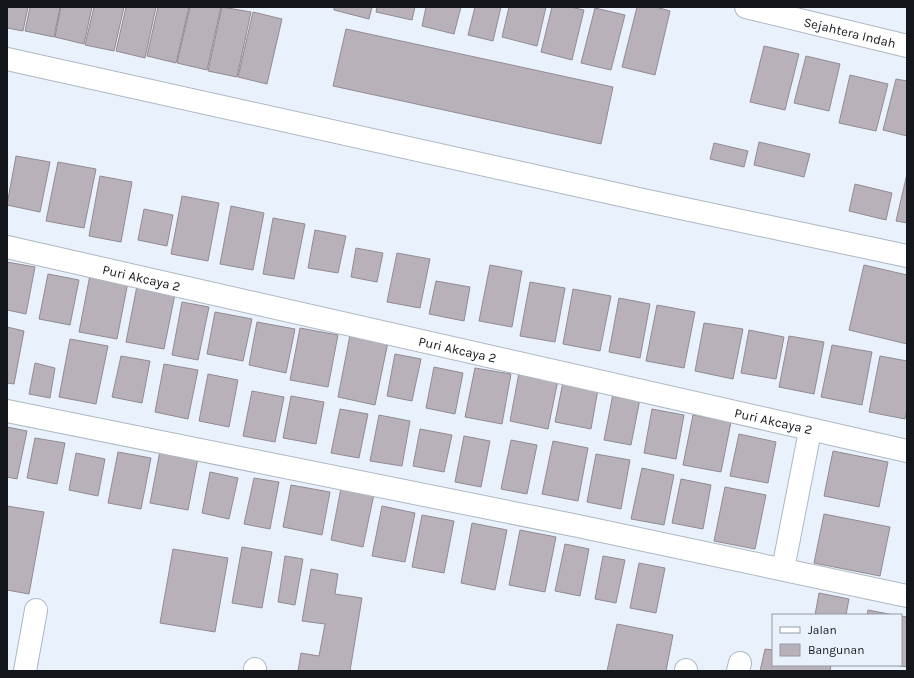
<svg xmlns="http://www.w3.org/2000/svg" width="914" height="678" viewBox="0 0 914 678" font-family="Karla,sans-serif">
	<rect width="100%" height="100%" fill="#e9f2fc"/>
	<!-- building -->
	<path fill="#b9b1ba" stroke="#928a93" d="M7,7H28L23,31L7,28Z
		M30,7H60L54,37L25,31Z
		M61,7H92L84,44L55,37Z
		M94,7H124L114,51L85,45Z
		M126,7H156L145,58L116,51Z
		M158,7H189L176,63L147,56Z
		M190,7H221L207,70L177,63Z
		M222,7L251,12L237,77L208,71Z
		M334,7H372L369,19L334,10Z
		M377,7H415L412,20L376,12Z
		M426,7H461L454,34L422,26Z
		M475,7H501L493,41L468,35Z
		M509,7H546L537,46L502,37Z
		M552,7H570L584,10L572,60L541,52Z
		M637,7H656L670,11L655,75L622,67Z
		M595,8L625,15L611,70L581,63Z
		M253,12L282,19L267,84L238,77Z
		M346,29L613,87L601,144L333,86Z
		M764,46L799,54L785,110L750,102Z
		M806,56L840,64L829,111L794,103Z
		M850,75L888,84L876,131L839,123Z
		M896,79L907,81V136L883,130Z
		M759,142L810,154L804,177L754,165Z
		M714,143L748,151L744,167L710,159Z
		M16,156L50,162L40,212L7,205Z
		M58,162L96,169L84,228L46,221Z
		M907,174V223L896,221Z
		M100,176L132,182L121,242L89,236Z
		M855,184L892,193L886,220L849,211Z
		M182,196L219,203L208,261L171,254Z
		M231,206L264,213L253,270L220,264Z
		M144,209L173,215L167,246L138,240Z
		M273,218L305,224L294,279L263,274Z
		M315,230L346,236L338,273L308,268Z
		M356,248L383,253L377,282L351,277Z
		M397,253L430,259L420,308L387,302Z
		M7,262L35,267L26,314L7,310Z
		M490,265L522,271L512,327L479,321Z
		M864,265L907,275V344L849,330Z
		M48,274L79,280L70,325L39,319Z
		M90,275L128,282L117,339L79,332Z
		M436,281L470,287L464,321L429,314Z
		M530,282L565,288L555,342L520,336Z
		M137,286L175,294L164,349L126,342Z
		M573,289L611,296L600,351L563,344Z
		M619,298L650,304L640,358L609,352Z
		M182,302L209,307L198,360L172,355Z
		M657,305L695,312L684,368L646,361Z
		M215,312L252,319L243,361L207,354Z
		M257,322L295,329L286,373L249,365Z
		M704,323L743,329L733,379L695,371Z
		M7,327L24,331L14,384L7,383Z
		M300,328L338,335L328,387L290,380Z
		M749,330L784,337L776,379L741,373Z
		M350,335L388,342L375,405L338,397Z
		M789,336L824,342L814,394L779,387Z
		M70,339L108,346L96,404L59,397Z
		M832,345L872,352L862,405L821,397Z
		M395,354L421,359L412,401L387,396Z
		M121,356L150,361L142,403L112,397Z
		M880,356L907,361V408L905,419L869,412Z
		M35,363L55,368L50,398L29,394Z
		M164,364L198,370L188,419L155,412Z
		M434,367L463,373L455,414L426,408Z
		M475,368L511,374L502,424L465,417Z
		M519,373L558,380L548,429L510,421Z
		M208,374L238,380L229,427L199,421Z
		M563,382L598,389L591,429L555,422Z
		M252,391L284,397L275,442L243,436Z
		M613,394L640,399L631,445L604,440Z
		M291,396L324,402L316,444L283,438Z
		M340,409L368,414L359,458L331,453Z
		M652,409L684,415L676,459L644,453Z
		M379,415L410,421L402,466L370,461Z
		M693,415L731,422L721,472L683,465Z
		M7,427L27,431L17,479L7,477Z
		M420,429L452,435L444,472L413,466Z
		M739,434L776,442L768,483L730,476Z
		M464,436L490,441L481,487L455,482Z
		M35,438L65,443L57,484L27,478Z
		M511,440L537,445L527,494L501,489Z
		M553,441L588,448L578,501L542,494Z
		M160,451L198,458L188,510L150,503Z
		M833,451L888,462L879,507L824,496Z
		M118,452L151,458L141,509L108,503Z
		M76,453L105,459L98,496L69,490Z
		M596,454L630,460L621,509L587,502Z
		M642,468L674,475L664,525L631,519Z
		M210,472L238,478L229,519L202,513Z
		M254,478L279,482L270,529L244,524Z
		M681,479L711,485L703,529L672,523Z
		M291,485L330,492L322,535L283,527Z
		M725,487L766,495L755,549L714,541Z
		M341,488L374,494L363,547L331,540Z
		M7,506L44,512L29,594L7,590Z
		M382,506L415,513L405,562L372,556Z
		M824,514L890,527L880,576L814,563Z
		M422,515L454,521L444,573L412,567Z
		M472,523L507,530L495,590L461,583Z
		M520,530L556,537L545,592L509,585Z
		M565,544L589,549L580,596L555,591Z
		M242,547L272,552L262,608L232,603Z
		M173,549L228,558L215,632L160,623Z
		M285,556L303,559L295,605L278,602Z
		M603,556L625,560L616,603L595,599Z
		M639,563L665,568L656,613L630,608Z
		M311,569L338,574L335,594L362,598L350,671H298L301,653L319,656L325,624L302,621Z
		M819,593L849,599L846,615H815Z
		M868,610L894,615H867Z
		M901,616L907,617V667L894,665H901Z
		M617,624L673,635L666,671H607Z
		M765,649L773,650V665H831L830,671H760Z"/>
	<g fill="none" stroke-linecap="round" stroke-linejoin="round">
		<!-- minor casing -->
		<g stroke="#aeb8c1" stroke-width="24">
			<g id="minor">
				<path id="s1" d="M746,7L907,46"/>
				<path d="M7,59L643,200L907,256"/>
				<path id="s2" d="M7,247L907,451"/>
				<path d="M7,411L578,526L907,596"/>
				<path d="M783,569L810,431"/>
				<path d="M25,671L36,610"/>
				<path d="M255,671V669"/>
				<path d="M686,671V670"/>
				<path d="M738,671L740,663"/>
			</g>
		</g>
		<!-- minor -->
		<use href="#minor" stroke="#fff" stroke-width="22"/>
	</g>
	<g text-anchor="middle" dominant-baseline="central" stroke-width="3" stroke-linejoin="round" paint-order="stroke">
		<!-- street labels -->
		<g font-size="13" fill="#13161a" stroke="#e9f2fc">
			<text stroke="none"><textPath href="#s1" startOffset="107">Sejahtera Indah</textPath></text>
			<text stroke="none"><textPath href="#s2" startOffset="138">Puri Akcaya 2</textPath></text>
			<text stroke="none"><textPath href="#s2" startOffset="462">Puri Akcaya 2</textPath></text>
			<text stroke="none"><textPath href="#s2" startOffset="786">Puri Akcaya 2</textPath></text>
		</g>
	</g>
	<!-- border -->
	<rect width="914" height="678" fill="none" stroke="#13161a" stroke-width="16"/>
	<!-- legend -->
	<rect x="772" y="614" width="130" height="52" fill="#e9f2fc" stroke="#939aa2"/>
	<rect x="780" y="627" width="20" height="6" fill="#ffffff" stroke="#939aa2"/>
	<text x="808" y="634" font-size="12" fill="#13161a">Jalan</text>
	<rect x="780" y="644" width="20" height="12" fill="#b9b1ba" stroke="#939aa2"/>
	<text x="808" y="654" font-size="12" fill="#13161a">Bangunan</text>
</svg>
